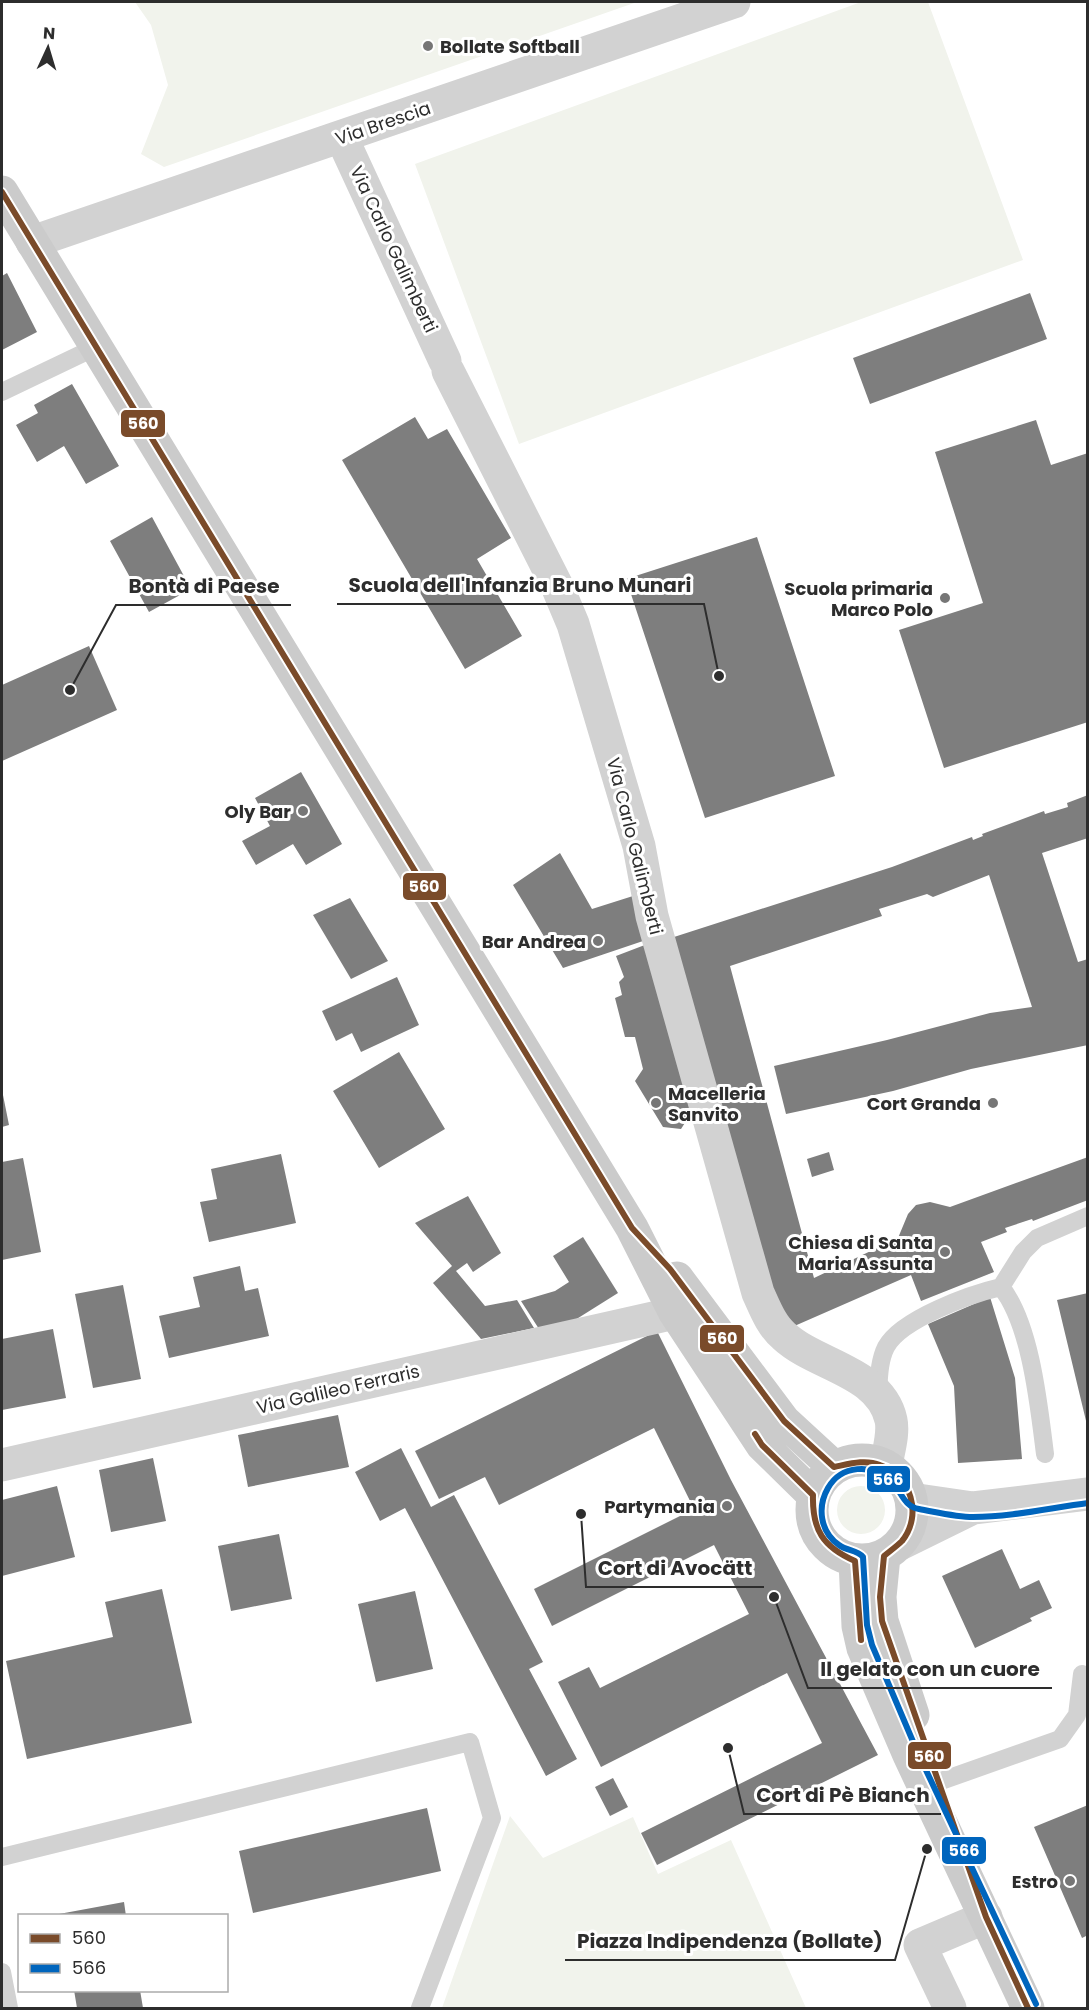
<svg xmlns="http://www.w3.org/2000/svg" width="1089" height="2010" viewBox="0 0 1089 2010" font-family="Poppins,sans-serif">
	<rect width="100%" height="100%" fill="#fff"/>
	<!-- green -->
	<path fill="#f1f3ec" d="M135,2H637L164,167L141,154L168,85L151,25Z
		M861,2H928L1023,260L519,444L415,164Z
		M837 1510a24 24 0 1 1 48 0a24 24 0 1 1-48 0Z
		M510,1816L543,1858L633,1817L658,1874L731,1840L806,2008H442Z"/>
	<!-- building -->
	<path fill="#7e7e7e" d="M7,273L37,332L2,350V276Z
		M1030,293L1047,339L870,404L853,358Z
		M72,384L119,466L86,484L64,446L37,462L16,425L38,413L34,405Z
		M415,417L428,439L447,429L511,538L477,559L522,636L465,669L342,460Z
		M1036,420L1051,465L1088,453V722L944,768L899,630L983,603L935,452Z
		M152,517L191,589L149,612L110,541Z
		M757,537L835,776L705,818L626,579Z
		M89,646L117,710L2,761V685Z
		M301,772L342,844L306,865L293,844L256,865L242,841L270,826L255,798Z
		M1088,795V838L1042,853L1078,962L1088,959V1045L971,1069L893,1091L786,1114L774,1066L887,1040L990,1013L1032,1007L989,875L933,897L927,894L879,909L882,916L730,966L814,1278L898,1238L908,1214L916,1205L930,1202L950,1207L1088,1157V1200L1033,1221L1032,1219L1005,1228L1007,1232L981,1242L994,1272L921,1301L911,1275L783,1331L674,937L892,867L972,837L973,840L983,836L982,834L1044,811L1045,814L1068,807L1067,803Z
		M560,853L592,909L633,896L646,940L563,968L513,885Z
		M350,898L388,961L351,979L313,915Z
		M650,943L692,1112L681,1129L663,1127L635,1081L643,1069L635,1037H625L615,998L622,995L619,982L624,977L616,956Z
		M397,977L419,1025L361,1052L352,1033L336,1041L322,1011Z
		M399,1052L445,1129L379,1168L333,1091Z
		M2,1090L9,1125L2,1127Z
		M829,1152L834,1170L812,1177L807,1159Z
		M281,1154L296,1223L209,1242L200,1202L217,1199L211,1169Z
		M23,1158L41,1252L2,1260V1162Z
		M468,1196L501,1253L473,1272L467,1263L456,1271L485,1306L517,1300L534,1328L481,1339L433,1283L452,1266L415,1223Z
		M583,1237L618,1293L567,1325L539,1329L521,1301L555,1291L569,1282L553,1256Z
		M240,1266L245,1291L258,1288L269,1336L169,1358L159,1316L200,1307L193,1277Z
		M123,1285L141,1379L93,1388L75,1294Z
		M1088,1293V1425H1087L1057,1300Z
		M990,1297L1015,1378L1022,1459L958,1463L954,1386L928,1324Z
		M53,1329L66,1398L2,1410V1339Z
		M657,1331L731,1480L878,1755L657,1865L641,1833L822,1743L787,1673L601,1767L558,1682L589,1667L600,1688L749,1614L714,1545L552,1626L534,1589L694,1509L654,1428L499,1505L485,1477L439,1499L415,1451Z
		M338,1415L349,1467L248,1487L238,1435Z
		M401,1448L431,1507L454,1495L543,1662L529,1669L577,1759L546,1776L405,1508L380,1521L355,1472Z
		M153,1458L166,1521L111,1532L99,1470Z
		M57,1486L75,1557L2,1576V1500Z
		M279,1534L292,1599L231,1611L218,1546Z
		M1002,1549L1020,1589L1039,1580L1052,1608L1030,1618L1032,1621L975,1648L942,1576Z
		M162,1589L192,1723L27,1759L6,1661L113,1637L105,1602Z
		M415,1591L433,1669L376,1682L358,1604Z
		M613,1778L628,1807L610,1816L595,1787Z
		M1088,1805V1935L1082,1938L1034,1827Z
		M427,1808L441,1871L253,1913L239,1851Z
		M124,1902L126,1916H59V1914Z
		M74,1990H140L143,2008H77Z"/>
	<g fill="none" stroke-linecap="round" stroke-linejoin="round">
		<!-- lane -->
		<path stroke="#d2d2d2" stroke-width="18" d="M2,392L96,347
			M1001,1287L1023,1252L1037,1238L1088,1216
			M878,1393C879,1378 879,1361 886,1347C901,1319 971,1294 1001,1287C1031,1324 1039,1407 1045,1454
			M924,1787L1060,1739L1077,1715L1082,1674
			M2,1857L470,1742L492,1818L420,2008
			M2,1972L9,2008"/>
		<!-- street -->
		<path stroke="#d2d2d2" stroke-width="33" d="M342,138L445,361
			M32,242L734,2
			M448,371L557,586L573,624L639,846L652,916L758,1293C765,1308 771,1325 784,1336C816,1366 880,1371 891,1420C894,1434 888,1452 886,1466
			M2,1465L675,1313
			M911,1496L918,1500L973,1508L1088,1494
			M900,1544L973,1508
			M950,2008L920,1945L986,1917"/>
		<!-- secondary -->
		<path stroke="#cbcbcb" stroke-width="33" d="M2,192L632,1228L675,1313L762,1445L813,1495
			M677,1278L784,1421L834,1467
			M812 1510a50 50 0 1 1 100 0a50 50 0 1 1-100 0Z
			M884,1556L880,1597L882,1621L913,1715
			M855,1561L858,1626L863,1648L909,1755L1028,2008"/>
		<!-- bus-1 casing -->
		<g stroke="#fff" stroke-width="10">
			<path id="bus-1" d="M2,192L632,1228L670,1269L784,1421L834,1467C849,1464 865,1459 880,1465C911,1475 923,1515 902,1541C897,1546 890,1551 884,1556L880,1597L882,1621L986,1917L1028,2008
				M755,1434L762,1445L813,1495C812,1530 823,1547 855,1561L861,1640"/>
		</g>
		<!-- bus-2 casing -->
		<g stroke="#fff" stroke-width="10">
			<path id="bus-2" d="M1036,2004L917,1751L872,1645L867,1625L863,1557C857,1550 847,1551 839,1545C820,1532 817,1507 828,1488C841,1465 872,1463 891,1481C901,1490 903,1506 919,1509C936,1512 956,1517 973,1517C1011,1517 1050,1508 1088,1503"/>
		</g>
		<!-- bus-1 -->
		<use href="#bus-1" stroke="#7a4b2a" stroke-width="6"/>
		<!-- bus-2 -->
		<use href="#bus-2" stroke="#0065bd" stroke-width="6"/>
	</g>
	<!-- markers -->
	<g fill="#767676" stroke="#fff" stroke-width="2">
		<circle cx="428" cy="46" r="6"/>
		<circle cx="945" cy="598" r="6"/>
		<circle cx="303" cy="811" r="6"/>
		<circle cx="598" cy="941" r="6"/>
		<circle cx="656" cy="1103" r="6"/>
		<circle cx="993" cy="1103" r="6"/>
		<circle cx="945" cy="1252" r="6"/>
		<circle cx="727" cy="1506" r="6"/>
		<circle cx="1070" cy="1881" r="6"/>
	</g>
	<g text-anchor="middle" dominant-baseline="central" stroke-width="6" stroke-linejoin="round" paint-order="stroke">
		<!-- poi labels -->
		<g font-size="18" font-weight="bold" fill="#2d2d2d" stroke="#fff" text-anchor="end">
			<text x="440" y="46" text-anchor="start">Bollate Softball</text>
			<text x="933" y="588">Scuola primaria<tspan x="933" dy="21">Marco Polo</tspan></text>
			<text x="291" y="811">Oly Bar</text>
			<text x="586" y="941">Bar Andrea</text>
			<text x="668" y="1093" text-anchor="start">Macelleria<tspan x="668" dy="21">Sanvito</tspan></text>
			<text x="981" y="1103">Cort Granda</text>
			<text x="933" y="1242">Chiesa di Santa<tspan x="933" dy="21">Maria Assunta</tspan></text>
			<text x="715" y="1506">Partymania</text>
			<text x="1058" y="1881">Estro</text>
		</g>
		<!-- street labels -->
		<g font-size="18" fill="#2d2d2d" stroke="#fff">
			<text transform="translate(383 123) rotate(-19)">Via Brescia</text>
			<text transform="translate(394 249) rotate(65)">Via Carlo Galimberti</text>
			<text transform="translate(635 846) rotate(76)">Via Carlo Galimberti</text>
			<text transform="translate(338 1389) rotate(-13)">Via Galileo Ferraris</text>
		</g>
	</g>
	<!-- callouts -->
	<path fill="none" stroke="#2d2d2d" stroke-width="2" d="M719 676L704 604H337M70 690L116 605H291M581 1514L586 1587H764M774 1597L808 1688H1052M728 1748L744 1814H941M927 1849L895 1960H565"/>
	<g fill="#2d2d2d" stroke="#fff" stroke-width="2">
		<circle cx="719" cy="676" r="6"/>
		<circle cx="70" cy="690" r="6"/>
		<circle cx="581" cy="1514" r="6"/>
		<circle cx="774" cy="1597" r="6"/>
		<circle cx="728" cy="1748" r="6"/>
		<circle cx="927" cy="1849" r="6"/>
	</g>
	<g font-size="20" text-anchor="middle" font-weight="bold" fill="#2d2d2d" stroke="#fff" stroke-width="6" stroke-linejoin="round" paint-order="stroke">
		<text x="520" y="592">Scuola dell'Infanzia Bruno Munari</text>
		<text x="204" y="593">Bontà di Paese</text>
		<text x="675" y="1575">Cort di Avocätt</text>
		<text x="930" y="1676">Il gelato con un cuore</text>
		<text x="843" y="1802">Cort di Pè Bianch</text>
		<text x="730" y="1948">Piazza Indipendenza (Bollate)</text>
	</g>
	<g stroke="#fff" stroke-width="2">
		<rect x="120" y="409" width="46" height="29" rx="6" fill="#7a4b2a"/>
		<rect x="402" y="872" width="45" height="29" rx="6" fill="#7a4b2a"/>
		<rect x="699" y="1324" width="46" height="29" rx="6" fill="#7a4b2a"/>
		<rect x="866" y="1465" width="45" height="28" rx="6" fill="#0065bd"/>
		<rect x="907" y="1741" width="45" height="29" rx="6" fill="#7a4b2a"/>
		<rect x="941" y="1836" width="46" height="29" rx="6" fill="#0065bd"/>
	</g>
	<g font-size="16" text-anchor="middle" font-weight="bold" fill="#fff">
		<text x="143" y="429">560</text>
		<text x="424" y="892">560</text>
		<text x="722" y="1344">560</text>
		<text x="888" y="1485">566</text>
		<text x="929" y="1762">560</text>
		<text x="964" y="1856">566</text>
	</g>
	<!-- border -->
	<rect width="1089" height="2010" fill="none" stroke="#2d2d2d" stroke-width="6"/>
	<!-- legend -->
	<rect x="18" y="1914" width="210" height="78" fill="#ffffff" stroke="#ababab" stroke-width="1.5"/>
	<rect x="30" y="1934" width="30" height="9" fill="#7a4b2a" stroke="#ababab" stroke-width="1.5"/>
	<text x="72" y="1944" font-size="18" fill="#2d2d2d">560</text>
	<rect x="30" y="1964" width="30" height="9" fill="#0065bd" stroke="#ababab" stroke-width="1.5"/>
	<text x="72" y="1974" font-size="18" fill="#2d2d2d">566</text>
	<!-- north arrow -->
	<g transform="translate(48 48) rotate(4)" stroke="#ffffff" stroke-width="4.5" paint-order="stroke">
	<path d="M0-4.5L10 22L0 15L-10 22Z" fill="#2d2d2d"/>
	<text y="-9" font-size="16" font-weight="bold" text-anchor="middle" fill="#2d2d2d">N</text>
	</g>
</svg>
